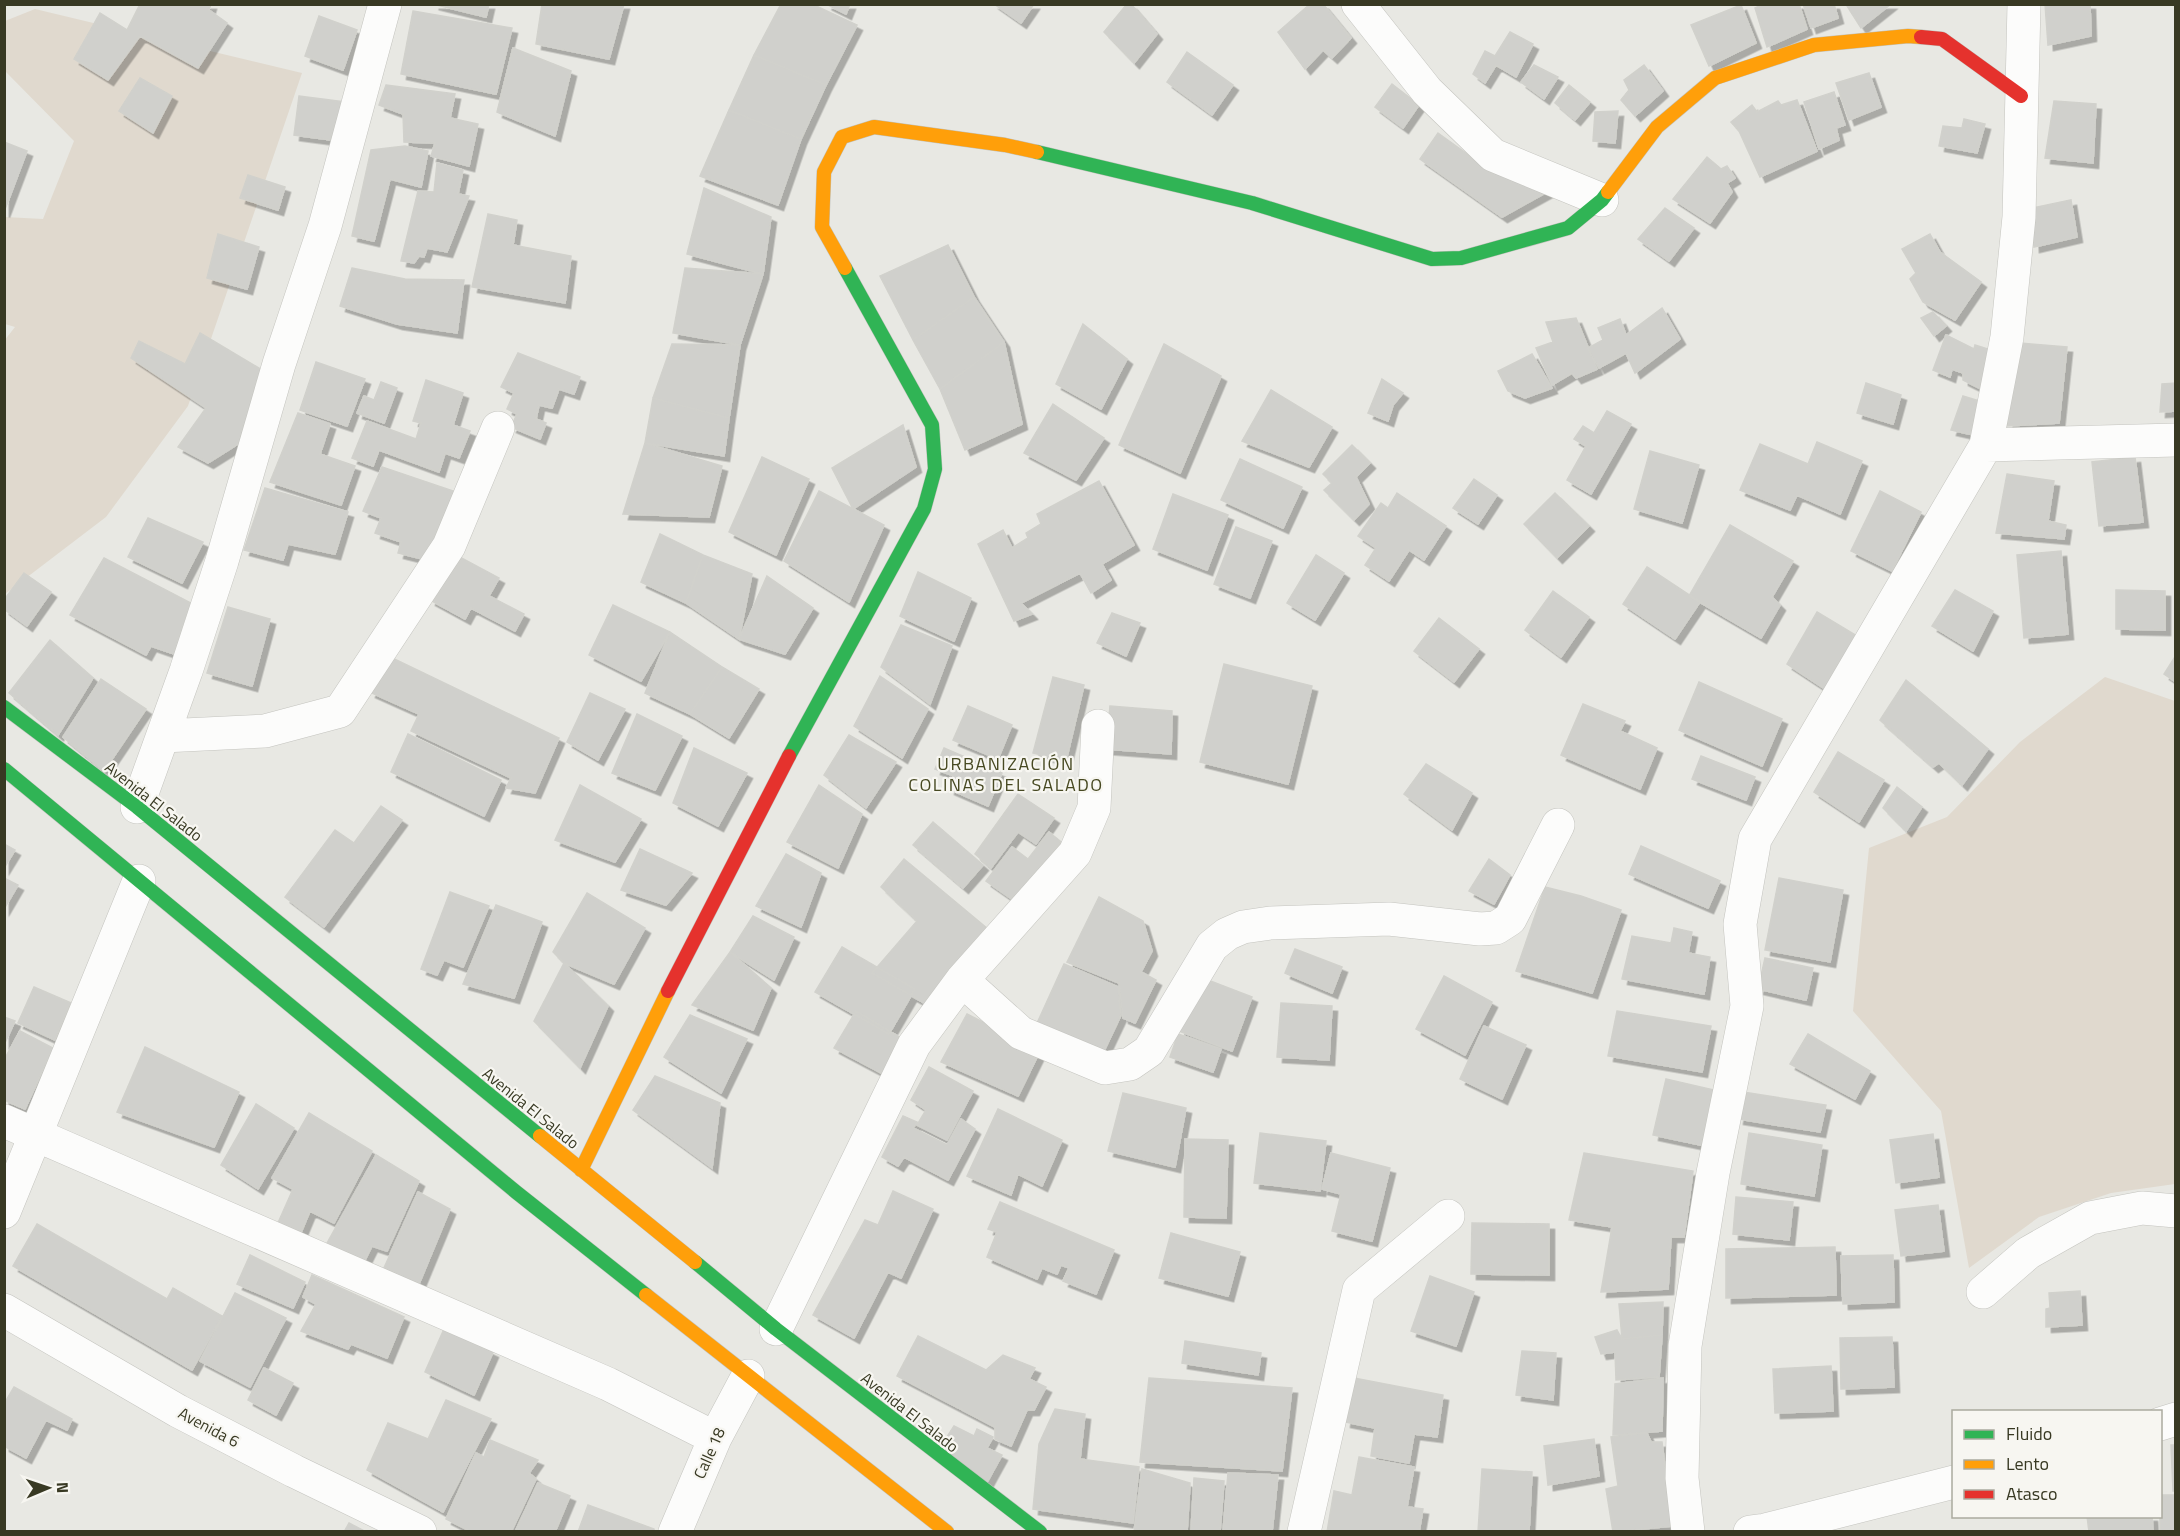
<svg xmlns="http://www.w3.org/2000/svg" width="2180" height="1536" viewBox="0 0 2180 1536" font-family="'Titillium Web',sans-serif">
	<defs>
		<filter id="shadow"><feDropShadow dx="5.5" dy="5.5" stdDeviation="0" flood-color="#0004"/></filter>
	</defs>
	<rect width="100%" height="100%" fill="#e8e8e3"/>
	<!-- green -->
	<path fill="#e0d9ce" d="M35,9L302,73L188,406L106,517L5,594L4,341L15,327L5,324V217L43,219L74,141L5,71V21Z
		M2105,677L2175,701V1184L2111,1193L2039,1217L1969,1268L1941,1111L1853,1011L1869,848L1947,817L2020,742Z"/>
	<!-- building -->
	<path fill="#d0d0cc" stroke="#d1d1cc" stroke-width="1.5" filter="url(#shadow)" d="M140,4H211L209,10L227,23L198,68L140,36L108,80L74,59L100,13L127,30Z
		M433,4H489L486,17Z
		M542,4H624L609,59L536,44Z
		M781,4H812L857,25L826,85L754,55Z
		M826,4H850L846,14Z
		M994,4H1034L1021,23Z
		M1127,4H1131L1157,34L1134,63L1104,32Z
		M1310,4H1323L1351,38L1332,58L1323,50L1305,69L1278,32Z
		M1764,4H1799L1807,29L1767,47L1755,8Z
		M1803,4H1834L1838,18L1811,28Z
		M1850,4H1891L1861,28L1847,6Z
		M2045,4H2090L2091,36L2048,45Z
		M1741,5L1756,43L1709,66L1691,25Z
		M413,11L512,28L496,94L401,74Z
		M319,16L357,30L343,70L305,56Z
		M1510,32L1533,44L1516,77L1496,65L1485,83L1473,74L1485,51L1495,56Z
		M513,48L571,71L555,136L497,112Z
		M1187,52L1233,85L1212,115L1167,82Z
		M754,55L826,85L801,139L729,110Z
		M1534,65L1558,77L1544,99L1521,82Z
		M1644,65L1663,91L1635,116L1621,100L1629,90L1624,80Z
		M1869,73L1881,107L1849,120L1836,83Z
		M140,78L172,96L153,133L119,111Z
		M1392,84L1419,105L1403,128L1375,107Z
		M386,85L455,94L450,118L478,124L469,166L431,156L435,143L404,142L403,114L379,105Z
		M1569,85L1590,102L1575,120L1555,103Z
		M1834,92L1845,125L1836,128L1839,140L1819,149L1804,102Z
		M299,96L345,102L338,141L294,135Z
		M1797,100L1817,151L1760,177L1739,131L1731,122L1752,105L1757,112L1778,101L1781,105Z
		M2054,101L2096,104L2093,163L2045,158Z
		M729,110L801,139L778,205L700,176Z
		M1618,111L1615,143L1593,141L1595,112Z
		M1964,119L1985,124L1977,153L1939,146L1943,126L1962,128Z
		M1438,133L1470,156L1547,192L1502,217L1420,159Z
		M4,142L27,151L4,212Z
		M405,146L428,151L421,187L390,179L374,241L352,236L371,150Z
		M1707,157L1721,169L1727,166L1735,178L1727,183L1732,192L1710,223L1673,199Z
		M437,163L463,170L458,194L469,196L447,252L427,248L424,257L419,256L414,263L401,261L418,191L434,192Z
		M248,175L285,187L278,210L240,198Z
		M704,188L771,217L763,274L687,254Z
		M2071,200L2077,237L2034,247L2032,208Z
		M1665,208L1694,228L1669,261L1638,239Z
		M488,214L517,220L513,245L571,256L565,303L472,287Z
		M218,234L259,247L247,289L207,278Z
		M1930,234L1940,252L1981,282L1955,320L1923,302L1910,279L1916,273L1902,249Z
		M948,245L974,297L913,340L880,276Z
		M352,268L405,279L464,280L457,333L397,324L340,306Z
		M685,268L763,274L740,345L673,333Z
		M974,297L1004,342L940,389L913,340Z
		M1662,308L1680,339L1635,373L1626,353L1599,368L1588,348L1603,340L1598,328L1620,319L1626,335Z
		M1933,312L1946,326L1934,336L1921,318Z
		M1576,318L1597,369L1576,378L1572,373L1552,385L1536,348L1553,342L1546,322Z
		M1083,324L1127,359L1101,409L1056,384Z
		M200,333L264,371L238,444L208,463L178,447L206,408L131,358L139,341L185,364Z
		M1946,335L1974,349L1975,345L1994,351L1983,390L1963,380V373L1952,369L1950,377L1933,370Z
		M1004,342L1022,424L965,450L940,389Z
		M2020,343L2067,347L2059,423L2007,426Z
		M672,344L740,345L729,418L653,398Z
		M1164,344L1221,376L1180,473L1119,445Z
		M518,353L580,377L574,394L559,389L552,408L539,405L536,419L546,423L540,439L511,427L517,414L507,409L514,393L501,387Z
		M1532,354L1552,388L1525,398L1508,391L1498,371Z
		M316,362L365,379L347,426L300,410Z
		M1382,379L1403,393L1393,405L1388,421L1368,413Z
		M426,380L463,393L453,425L470,431L459,458L445,453L439,472L379,450L373,466L352,458L367,421L416,439L421,423L413,421Z
		M381,382L397,388L384,423L357,413L364,396L374,400Z
		M1866,383L1901,395L1893,424L1857,413Z
		M2176,383V411L2160,412L2162,384Z
		M1271,390L1332,427L1309,467L1242,441Z
		M1963,396L1983,402L1978,436L1951,430Z
		M653,398L729,418L724,456L645,443Z
		M1053,404L1104,438L1076,480L1024,453Z
		M1607,411L1631,424L1591,494L1567,480L1586,446L1574,439L1583,426L1594,433Z
		M298,413L330,424L320,454L355,466L341,505L270,482Z
		M903,425L916,467L853,509L832,468Z
		M1817,442L1862,461L1840,514L1797,495L1790,510L1740,490L1760,444L1808,464Z
		M645,443L722,466L709,517L623,514Z
		M1352,445L1370,463L1356,477L1369,504L1354,520L1324,490L1332,483L1323,474Z
		M1650,451L1699,465L1682,523L1634,509Z
		M762,457L809,479L776,555L729,532Z
		M2135,457L2143,522L2099,526L2092,462Z
		M1240,459L1302,487L1283,528L1221,500Z
		M382,467L456,492L450,518L422,559L398,553L401,542L375,533L381,518L363,511Z
		M2007,474L2054,481L2048,521L2066,525L2064,539L1996,533Z
		M1474,479L1497,495L1478,524L1453,508Z
		M1099,481L1134,545L1102,564L1111,580L1091,593L1080,573L1021,603L1032,614L1014,621L978,544L1003,530L1012,548L1028,538L1026,533L1041,524L1037,514Z
		M265,488L348,512L335,554L288,544L283,560L244,550Z
		M819,491L884,525L849,602L784,561Z
		M1880,491L1921,512L1892,571L1851,551Z
		M1397,493L1446,526L1424,560L1409,550L1389,581L1365,565L1376,548L1358,536L1381,503L1388,508Z
		M1555,493L1589,526L1557,558L1524,524Z
		M1173,494L1228,515L1207,570L1153,549Z
		M148,518L203,542L182,583L128,557Z
		M1730,525L1793,561L1772,597L1780,605L1761,638L1689,596Z
		M1236,527L1272,541L1250,598L1214,584Z
		M660,534L703,555L686,603L641,582Z
		M2061,551L2068,634L2024,638L2017,555Z
		M454,554L499,578L489,596L524,614L515,631L471,608L465,619L430,600Z
		M703,555L752,574L739,639L686,603Z
		M1316,555L1344,573L1315,620L1287,603Z
		M104,558L191,603L174,654L151,646L146,655L70,615Z
		M1647,567L1700,602L1675,639L1623,604Z
		M918,572L971,598L954,641L900,616Z
		M24,573L51,592L27,626L4,609V600Z
		M767,576L813,608L785,654L739,639Z
		M1955,590L1993,611L1973,651L1932,626Z
		M2116,590L2165,591V630L2116,629Z
		M1553,591L1589,617L1561,657L1525,630Z
		M613,605L670,632L641,681L589,655Z
		M228,607L270,619L252,686L207,673Z
		M1817,612L1867,642L1834,695L1787,664Z
		M1112,613L1140,623L1126,656L1097,643Z
		M1439,618L1479,649L1454,682L1414,651Z
		M901,625L952,646L930,704L881,667Z
		M670,632L722,667L690,714L645,693Z
		M50,640L93,678L58,735L9,693Z
		M386,655L559,738L535,793L506,788L511,778L411,731L419,714L370,692Z
		M2176,655V682L2164,674Z
		M1224,664L1312,686L1288,784L1200,762Z
		M722,667L759,689L729,738L690,714Z
		M880,676L928,709L902,758L854,726Z
		M1053,677L1084,685L1066,761L1033,753Z
		M101,679L146,709L104,771L63,737Z
		M1906,680L1988,749L1962,785L1939,763L1933,767L1880,720Z
		M1699,682L1782,719L1762,766L1679,730Z
		M590,693L625,709L598,760L567,742Z
		M1583,704L1625,721L1620,731L1657,748L1640,789L1561,755Z
		M968,706L1012,725L998,759L953,740Z
		M1110,706L1172,711L1171,754L1106,749Z
		M637,714L682,736L655,790L612,773Z
		M408,734L501,780L484,816L391,772Z
		M849,735L896,762L866,808L824,775Z
		M694,748L747,773L718,826L673,803Z
		M944,748L1002,773L988,806L949,789L954,776L935,769Z
		M1838,752L1884,780L1859,822L1814,792Z
		M1701,756L1755,777L1746,800L1692,779Z
		M1426,764L1472,793L1452,830L1404,794Z
		M580,785L641,819L615,862L555,840Z
		M819,785L862,814L838,868L787,842Z
		M1897,787L1922,807L1906,831L1883,808Z
		M1018,794L1054,818L1036,844L1018,832L991,868L975,854Z
		M381,806L402,820L324,927L285,897L335,830L354,843Z
		M933,822L983,865L963,888L913,845Z
		M1049,832L1061,842L1019,904L986,881L1012,847L1028,859Z
		M4,844L15,850L4,868Z
		M1641,846L1720,881L1708,908L1629,874Z
		M640,849L692,873L666,905L621,890Z
		M786,854L821,873L801,927L756,906Z
		M904,859L988,929L924,1003L872,973L917,921L881,887Z
		M1489,859L1510,875L1494,904L1469,891Z
		M4,878L18,885L4,909Z
		M1779,878L1843,890L1830,962L1765,950Z
		M1545,887L1581,896L1621,910L1592,993L1516,971Z
		M450,892L489,906L463,967L444,960L437,975L421,969Z
		M587,893L645,928L614,984L564,963L553,952Z
		M1099,897L1143,921L1152,951L1141,972L1156,980L1135,1023L1123,1018L1119,983L1067,962Z
		M496,905L542,922L514,998L463,984Z
		M753,916L794,937L774,980L730,952Z
		M1674,928L1692,932L1688,953L1710,957L1704,994L1622,979L1632,936L1671,943Z
		M842,947L915,989L889,1034L815,992Z
		M1295,949L1342,967L1332,993L1285,973Z
		M730,952L771,988L753,1030L692,1005Z
		M1765,958L1813,968L1806,1000L1758,989Z
		M564,963L608,1006L580,1068L534,1021Z
		M1064,964L1118,987L1121,1015L1103,1053L1033,1032Z
		M1444,976L1492,1002L1465,1055L1416,1029Z
		M1200,977L1252,997L1232,1051L1179,1031Z
		M34,987L71,1003L55,1040L18,1023Z
		M1281,1003L1332,1006L1329,1060L1277,1057Z
		M856,1011L906,1041L885,1075L834,1048Z
		M1617,1011L1711,1026L1702,1072L1608,1056Z
		M967,1014L1040,1051L1018,1096L941,1062Z
		M690,1015L747,1039L721,1093L664,1057Z
		M4,1017L15,1021L4,1045Z
		M1484,1026L1526,1045L1502,1099L1460,1079Z
		M20,1031L53,1048L25,1109L4,1100V1060Z
		M1178,1034L1221,1049L1213,1072L1170,1057Z
		M1808,1034L1870,1071L1855,1099L1790,1064Z
		M145,1047L239,1092L214,1147L117,1112Z
		M929,1067L973,1091L947,1140L917,1125L926,1110L911,1100Z
		M655,1076L720,1103L712,1168L633,1110Z
		M1666,1079L1714,1090L1701,1145L1653,1135Z
		M1743,1092L1826,1105L1820,1132L1738,1119Z
		M1123,1093L1186,1108L1175,1167L1108,1151Z
		M256,1104L294,1128L258,1189L221,1165Z
		M998,1109L1062,1140L1042,1186L1018,1174L1011,1195L967,1176Z
		M309,1113L372,1151L334,1223L310,1211L300,1235L277,1225L293,1189L272,1178Z
		M903,1116L917,1122L913,1128L947,1145L961,1119L975,1129L948,1180L904,1157L898,1166L882,1157Z
		M1260,1133L1326,1141L1320,1191L1254,1183Z
		M1749,1133L1822,1145L1814,1196L1741,1184Z
		M1933,1134L1939,1177L1896,1183L1890,1140Z
		M1185,1139L1228,1140L1226,1218L1184,1217Z
		M1331,1153L1390,1168L1372,1241L1332,1231L1341,1194L1322,1189Z
		M1584,1153L1693,1171L1684,1237H1671L1668,1289L1601,1292L1612,1227L1569,1220Z
		M376,1155L419,1181L387,1251L372,1246L364,1262L326,1245Z
		M893,1191L933,1209L901,1278L888,1272L854,1338L813,1315L865,1220L878,1225Z
		M418,1192L450,1209L419,1284L384,1268Z
		M1736,1197L1793,1202L1789,1240L1733,1234Z
		M1000,1202L1114,1250L1096,1294L1063,1281L1069,1268L1061,1265L1057,1274L1042,1268L1037,1279L987,1257L997,1232L988,1229Z
		M1938,1205L1944,1251L1901,1256L1895,1210Z
		M1472,1223L1549,1224V1275L1471,1274Z
		M37,1224L167,1299L173,1288L222,1316L192,1370L13,1266Z
		M1171,1233L1240,1252L1228,1296L1159,1278Z
		M1835,1247L1836,1295L1726,1298V1249Z
		M250,1255L305,1282L293,1308L237,1284Z
		M1893,1255L1894,1302L1843,1304L1841,1256Z
		M312,1275L404,1317L387,1358L351,1344L348,1349L301,1331L316,1304L303,1297Z
		M1430,1276L1474,1292L1456,1346L1411,1331Z
		M2080,1291L2082,1325L2046,1327V1309L2050,1308L2049,1293Z
		M235,1293L286,1318L250,1387L200,1361Z
		M1663,1302L1662,1335L1622,1339L1619,1304Z
		M444,1329L493,1352L474,1395L425,1372Z
		M1617,1330L1622,1339L1662,1335L1659,1377L1616,1380L1615,1352L1601,1354L1595,1337Z
		M918,1336L986,1370L1003,1355L1035,1368L1029,1379L1046,1387L1034,1410H1027L1011,1446L995,1439V1427L897,1376Z
		M1892,1337L1894,1387L1841,1389L1840,1338Z
		M1185,1341L1261,1353L1258,1375L1182,1363Z
		M1522,1351L1556,1353L1553,1400L1516,1395Z
		M1831,1366L1833,1411L1775,1413L1773,1369Z
		M264,1368L293,1383L276,1415L248,1400Z
		M1149,1378L1292,1388L1282,1471L1140,1462Z
		M1354,1378L1443,1395L1437,1437L1414,1434L1409,1463L1371,1456L1375,1428L1345,1422Z
		M1663,1378L1662,1431L1613,1435L1615,1384Z
		M14,1387L72,1419L67,1430L46,1420L26,1458L4,1446V1404Z
		M446,1400L491,1419L443,1512L367,1470L388,1423L428,1439Z
		M1055,1409L1085,1414L1080,1459L1139,1467L1133,1523L1033,1509L1039,1444Z
		M954,1426L974,1436L977,1429L993,1437L987,1448L1002,1455L985,1486L937,1452Z
		M1647,1433L1651,1442H1662L1672,1526L1613,1532L1606,1489L1618,1486L1611,1437Z
		M1594,1439L1599,1476L1548,1485L1544,1446Z
		M490,1440L538,1460L529,1473L536,1479L511,1532H472L446,1519L476,1453L484,1457Z
		M2171,1445H2176V1491H2173Z
		M1359,1457L1414,1467L1407,1507L1423,1509L1419,1532H1327L1334,1491L1352,1495Z
		M1142,1469L1190,1483L1187,1532H1134Z
		M1482,1469L1532,1472L1529,1532H1478Z
		M1228,1473L1278,1475L1272,1532H1223Z
		M1194,1478L1224,1481L1220,1532H1191Z
		M538,1483L570,1496L555,1532H515Z
		M2160,1495H2176V1532H2160Z
		M588,1505L654,1529V1532H578Z
		M2087,1516H2152L2153,1532H2089Z
		M349,1523L366,1532H344Z"/>
	<g fill="none" stroke-linecap="round" stroke-linejoin="round">
		<!-- street casing -->
		<g stroke="#c4c4bf" stroke-width="34">
			<path id="street" d="M1358,4L1427,91L1493,155L1602,200
				M1986,445L2176,440
				M163,736L265,731L340,711L449,546L498,428
				M137,807L186,671L222,561L279,364L325,226L385,4
				M962,980L1021,1033L1105,1068L1130,1064L1149,1051L1212,946L1227,934L1243,927L1270,923L1389,919L1480,929L1496,928L1510,919L1558,825
				M4,1121L608,1384L715,1438
				M4,1212L139,881
				M1983,1292L2028,1253L2090,1218L2142,1208L2176,1211
				M4,1310L178,1411L294,1471L420,1532
				M776,1329L914,1045L962,980L1075,853L1094,808L1098,726
				M2160,1424L2176,1419
				M675,1532L715,1438L748,1376
				M1304,1532L1359,1290L1448,1216
				M1688,1532L1682,1478L1685,1346L1713,1173L1747,1006L1740,924L1755,839L1986,445L2007,337L2019,217L2024,4
				M1750,1532L1765,1530L1954,1482"/>
		</g>
		<!-- fast casing -->
		<g stroke="#c2c2bc" stroke-width="15">
			<path id="fast" d="M1037,152L1252,203L1432,259L1461,258L1568,228L1602,200L1608,192
				M4,707L137,807L540,1136
				M789,756L924,509L935,469L932,425L845,268
				M4,769L516,1192L646,1295
				M695,1262L776,1329L1040,1532"/>
		</g>
		<!-- slow casing -->
		<g stroke="#c2c2bc" stroke-width="15">
			<path id="slow" d="M1608,192L1657,127L1715,78L1814,45L1908,36L1921,37
				M845,268L822,227L824,172L842,137L874,127L1005,145L1037,152
				M540,1136L695,1262
				M581,1170L668,991
				M646,1295L947,1532"/>
		</g>
		<!-- jam casing -->
		<g stroke="#c2c2bc" stroke-width="15">
			<path id="jam" d="M1921,37L1942,39L2021,96
				M668,991L789,756"/>
		</g>
		<!-- street -->
		<use href="#street" stroke="#fcfcfb" stroke-width="33"/>
		<!-- fast -->
		<use href="#fast" stroke="#30b455" stroke-width="14"/>
		<!-- slow -->
		<use href="#slow" stroke="#ff9f0a" stroke-width="14"/>
		<!-- jam -->
		<use href="#jam" stroke="#e5322d" stroke-width="14"/>
	</g>
	<g text-anchor="middle" dominant-baseline="central" stroke-width="4.5" stroke-linejoin="round" paint-order="stroke">
		<!-- street labels -->
		<g font-size="16" fill="#383923" stroke="#f7f6f1">
			<text transform="translate(154 801) rotate(38)">Avenida El Salado</text>
			<text transform="translate(531 1108) rotate(39)">Avenida El Salado</text>
			<text transform="translate(910 1412) rotate(38)">Avenida El Salado</text>
			<text transform="translate(209 1427) rotate(28)">Avenida 6</text>
			<text transform="translate(709 1453) rotate(-66)">Calle 18</text>
		</g>
		<!-- neighbourhood labels -->
		<g font-size="18" letter-spacing="1.5" fill="#474922" stroke="#f7f6f1">
			<text x="1006" y="763">URBANIZACIÓN<tspan x="1006" dy="21">COLINAS DEL SALADO</tspan></text>
		</g>
	</g>
	<!-- border -->
	<rect width="2180" height="1536" fill="none" stroke="#383923" stroke-width="12"/>
	<!-- legend -->
	<rect x="1952" y="1410" width="210" height="108" fill="#f7f6f1" stroke="#abaa9f" stroke-width="1.5"/>
	<rect x="1964" y="1430" width="30" height="9" fill="#30b455" stroke="#abaa9f" stroke-width="1.5"/>
	<text x="2006" y="1440" font-size="18" fill="#383923">Fluido</text>
	<rect x="1964" y="1460" width="30" height="9" fill="#ff9f0a" stroke="#abaa9f" stroke-width="1.5"/>
	<text x="2006" y="1470" font-size="18" fill="#383923">Lento</text>
	<rect x="1964" y="1490" width="30" height="9" fill="#e5322d" stroke="#abaa9f" stroke-width="1.5"/>
	<text x="2006" y="1500" font-size="18" fill="#383923">Atasco</text>
	<!-- north arrow -->
	<g transform="translate(48 1488) rotate(88)" stroke="#f7f6f1" stroke-width="4.5" paint-order="stroke">
	<path d="M0-4.5L10 22L0 15L-10 22Z" fill="#383923"/>
	<text y="-9" font-size="16" font-weight="bold" text-anchor="middle" fill="#383923">N</text>
	</g>
</svg>
